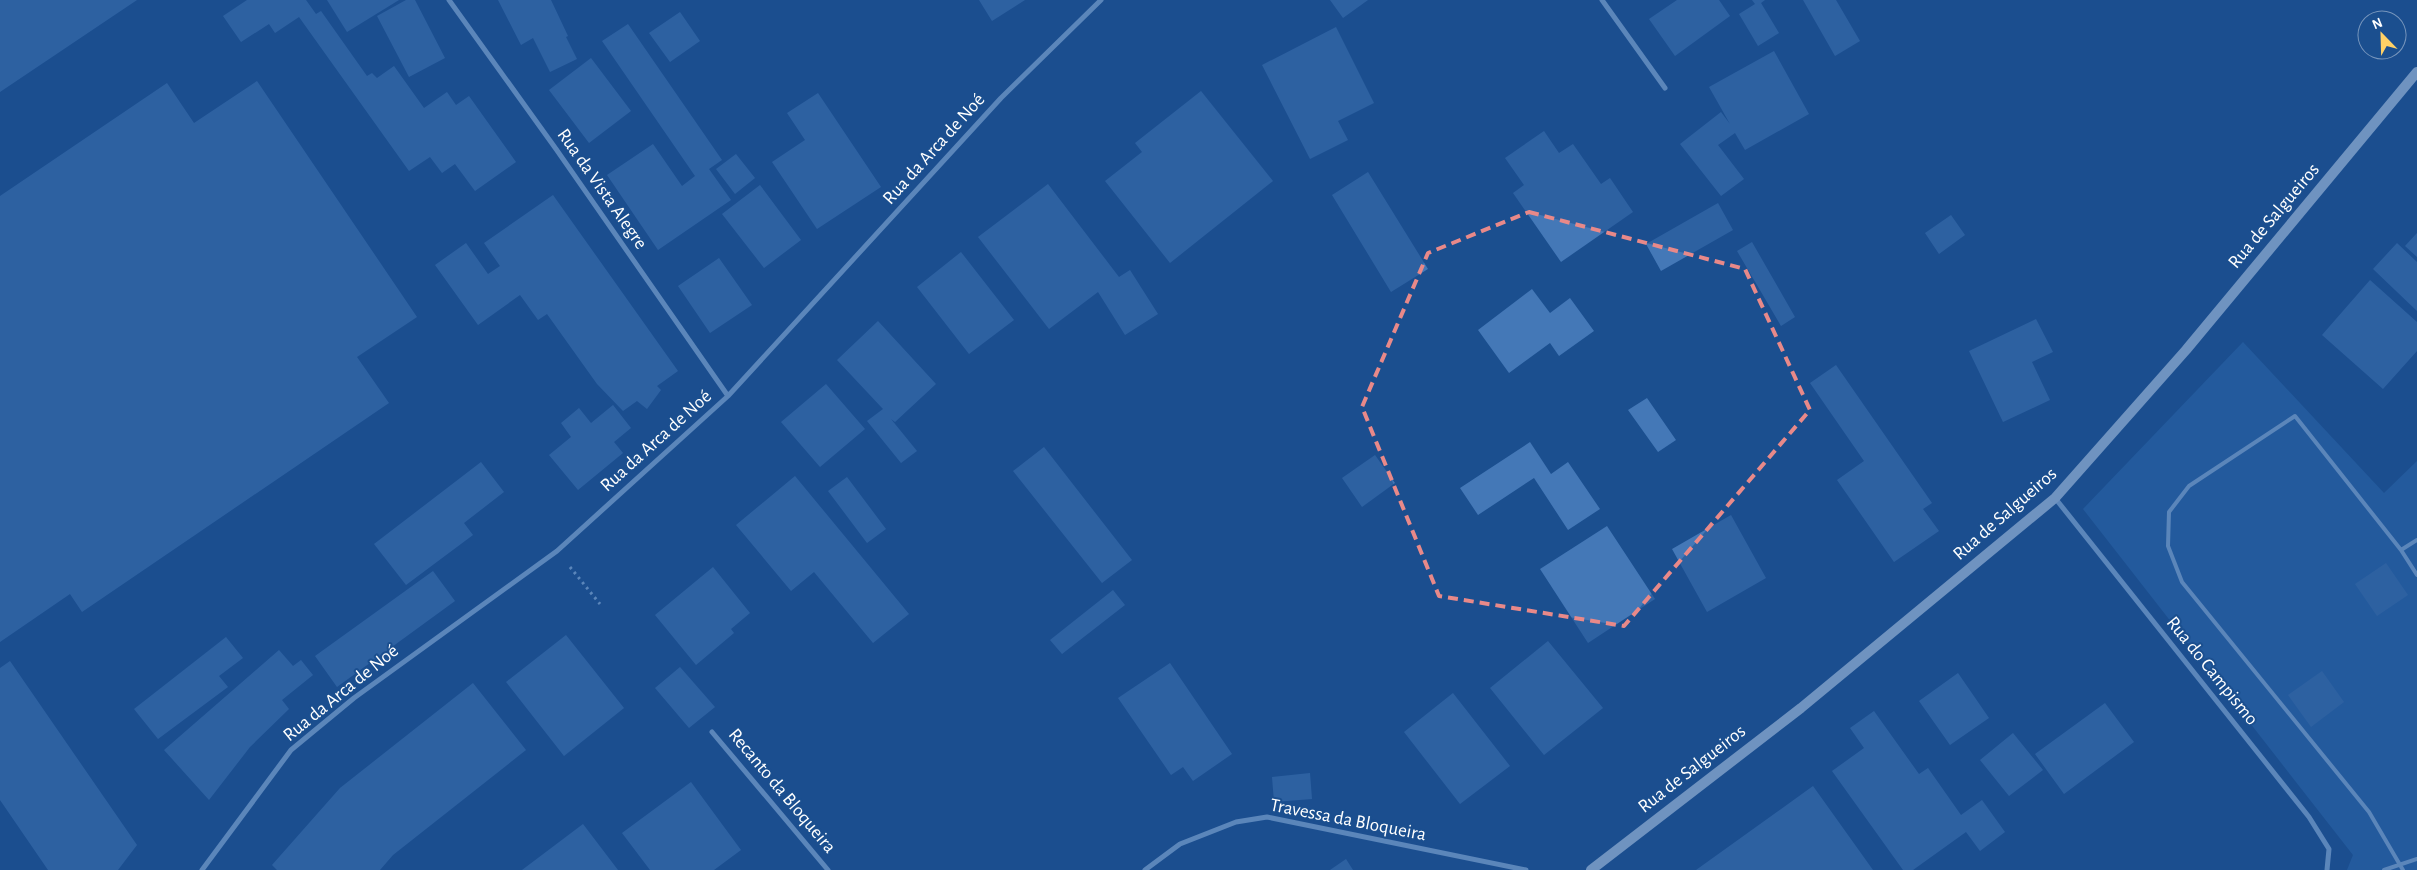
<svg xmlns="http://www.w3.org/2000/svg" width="2417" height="870" viewBox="0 0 2417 870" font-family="'Alegreya Sans',sans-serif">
	<rect width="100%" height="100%" fill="#1b4f8f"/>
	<!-- green -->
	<path fill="#2e69ad" d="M2243,342L2384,493L2417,461V870H2347L2353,855L2083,509Z"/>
	<!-- building -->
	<path fill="#4478b7" d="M0,0H137L0,92Z
		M247,0H306L316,14L321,11L367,76L372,73L377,78L394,66L424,108L447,92L456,105L469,96L516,162L475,191L455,164L442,173L430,157L409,171L299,17L275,33L269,24L241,42L223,16Z
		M327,0H399L347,32Z
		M406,0H415L445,58L409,77L377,16Z
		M498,0H551L568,36L566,37L577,59L550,72L533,38L521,45Z
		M979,0H1025L992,21Z
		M1330,0H1368L1343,18Z
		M1677,0H1719L1730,16L1675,56L1649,19Z
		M1752,0H1765L1761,3L1779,33L1758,46L1739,14L1755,4Z
		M1803,0H1836L1860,41L1835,56Z
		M680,12L700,41L670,62L649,33Z
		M628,24L722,160L709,169L731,200L658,250L607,175L653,144L682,186L695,176L602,41Z
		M1336,27L1374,103L1338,121L1348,140L1310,159L1262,65Z
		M1774,51L1809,114L1745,150L1735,133L1718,145L1744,179L1721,196L1680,144L1721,112L1730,124L1709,87Z
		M591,58L631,111L589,143L549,90Z
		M257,81L417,317L357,357L389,403L82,612L70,594L0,642V196L167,83L194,123Z
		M1201,91L1273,181L1170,263L1105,181L1142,152L1135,143Z
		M818,93L881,187L817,229L772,162L805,140L787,113Z
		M1544,131L1559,153L1573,144L1601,184L1610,178L1633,212L1561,262L1513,193L1524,185L1505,158Z
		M736,154L755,178L735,194L716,169Z
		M1368,172L1428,269L1391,292L1332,195Z
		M1048,184L1119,277L1130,270L1158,314L1125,335L1098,292L1049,329L978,237Z
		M760,185L801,240L764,268L722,214Z
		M553,195L678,371L657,386L661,390L647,409L637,401L623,411L597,384L547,314L538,320L520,295L478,325L435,265L466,243L488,274L500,266L484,243Z
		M1718,203L1733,230L1661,271L1646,244Z
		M1951,215L1965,235L1939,254L1925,233Z
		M2417,233V257L2405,246Z
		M1752,242L1795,317L1781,326L1737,251Z
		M2397,243L2417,262V311L2373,269Z
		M961,252L1014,320L969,354L917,287Z
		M719,258L752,305L710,333L678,286Z
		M2370,280L2417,322V351L2383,389L2322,335Z
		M1532,289L1550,313L1570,298L1594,331L1559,356L1550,343L1509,373L1478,330Z
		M2036,319L2053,352L2032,362L2050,400L2003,422L1969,351Z
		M878,321L936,384L895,422L891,419L917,451L901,463L867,421L883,409L837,360Z
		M1836,365L1932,503L1923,509L1939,531L1894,562L1837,480L1864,461L1810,383Z
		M826,384L865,429L820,467L781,422Z
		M1647,398L1676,440L1658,452L1628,410Z
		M613,405L631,428L614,442L623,453L578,490L549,455L571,437L561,423L579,408L591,423Z
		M1530,442L1551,474L1568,462L1600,509L1568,530L1534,478L1478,515L1460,488Z
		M1044,447L1132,560L1102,583L1013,471Z
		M1375,455L1395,483L1362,507L1342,478Z
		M481,462L504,492L464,523L473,535L406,585L374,544Z
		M795,476L909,614L873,643L814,572L791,591L736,525Z
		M847,477L886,529L867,543L828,491Z
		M1731,515L1766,578L1707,612L1672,549Z
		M1607,526L1655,599L1588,643L1540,569Z
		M2386,563L2408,595L2377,616L2355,584Z
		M713,567L750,613L731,629L734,633L696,665L655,615Z
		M433,571L455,601L337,687L315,656Z
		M1113,590L1125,605L1062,654L1050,640Z
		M566,635L624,708L564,756L506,682Z
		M226,637L243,658L219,676L228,687L158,739L134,709Z
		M1548,641L1603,708L1544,755L1490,688Z
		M279,650L293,666L301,660L313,675L282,700L289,709L250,747L209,800L164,750Z
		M10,661L137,845L118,870H48L0,800V668Z
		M1170,663L1232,754L1193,781L1183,767L1171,775L1118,698Z
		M680,667L715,707L689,728L655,688Z
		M2322,671L2344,702L2311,727L2288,695Z
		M1958,673L1989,718L1950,745L1919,701Z
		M473,683L526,750L393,855L380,870H277L272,865L340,788Z
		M1453,693L1510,766L1460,804L1404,732Z
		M2105,703L2134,742L2064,794L2035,754Z
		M1874,711L1919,774L1928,768L1961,815L1982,800L2005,832L1980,851L1966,832L1913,870H1903L1832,771L1864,748L1850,728Z
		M2013,733L2043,770L2009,796L1980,760Z
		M1310,773L1312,799L1274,802L1272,777Z
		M691,782L741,850L714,870H650L622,833Z
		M1813,786L1873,870H1696Z
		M583,824L618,870H522Z
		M1346,859L1353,870H1330Z"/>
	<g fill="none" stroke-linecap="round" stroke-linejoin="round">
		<!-- path -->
		<path stroke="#a9c9ee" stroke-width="3" stroke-dasharray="2.5 4" stroke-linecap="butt" d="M570,567L600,604"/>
		<!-- lane -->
		<path stroke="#a9c9ee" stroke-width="4" d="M2401,550L2417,540
			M2384,870L2417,859
			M2403,870L2369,812L2182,582L2168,546L2169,512L2189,486L2295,416L2401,550L2417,575"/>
		<!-- street -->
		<path stroke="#a9c9ee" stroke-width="5" d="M449,0L556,149L728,396
			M1602,0L1665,88
			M2055,498L2309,817L2329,849L2327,870
			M712,732L828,870
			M202,870L291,750L354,698L557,551L728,396L1001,98L1101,0
			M1145,870L1180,844L1236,822L1267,817L1526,870"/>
		<!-- secondary -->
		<path stroke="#d6e6fa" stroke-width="10" d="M1591,870L1801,708L2055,498L2186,350L2417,72"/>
	</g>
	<!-- marked area -->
	<path d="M0 0H2417V870H0ZM1529,212L1745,269L1810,410L1624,626L1439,596L1362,407L1428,253Z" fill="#1b4f8f" fill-opacity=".55" fill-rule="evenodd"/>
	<path fill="none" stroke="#e88989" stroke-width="4" stroke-dasharray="10 6" stroke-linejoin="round" d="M1529,212L1745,269L1810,410L1624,626L1439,596L1362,407L1428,253Z"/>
	<g text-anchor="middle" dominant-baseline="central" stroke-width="4" stroke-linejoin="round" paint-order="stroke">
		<!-- street labels -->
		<g font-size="19" fill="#fff" stroke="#1b4f8f">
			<text transform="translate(934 149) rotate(-48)">Rua da Arca de Noé</text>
			<text transform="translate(602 189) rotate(55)">Rua da Vista Alegre</text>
			<text transform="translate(2274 216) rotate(-50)">Rua de Salgueiros</text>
			<text transform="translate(656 441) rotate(-42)">Rua da Arca de Noé</text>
			<text transform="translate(2005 514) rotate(-41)">Rua de Salgueiros</text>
			<text transform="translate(2212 671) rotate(51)">Rua do Campismo</text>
			<text transform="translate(341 693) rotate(-39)">Rua da Arca de Noé</text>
			<text transform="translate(1692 769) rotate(-38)">Rua de Salgueiros</text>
			<text transform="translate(782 791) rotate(50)">Recanto da Bloqueira</text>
			<text transform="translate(1348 820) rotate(11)">Travessa da Bloqueira</text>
		</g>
	</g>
	<!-- north arrow -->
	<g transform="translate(2382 35) rotate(337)"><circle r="24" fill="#1b4f8f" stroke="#7695bc"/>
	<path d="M0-4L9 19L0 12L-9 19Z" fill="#ffd166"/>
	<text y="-8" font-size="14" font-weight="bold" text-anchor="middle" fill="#ffffff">N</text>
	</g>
</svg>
